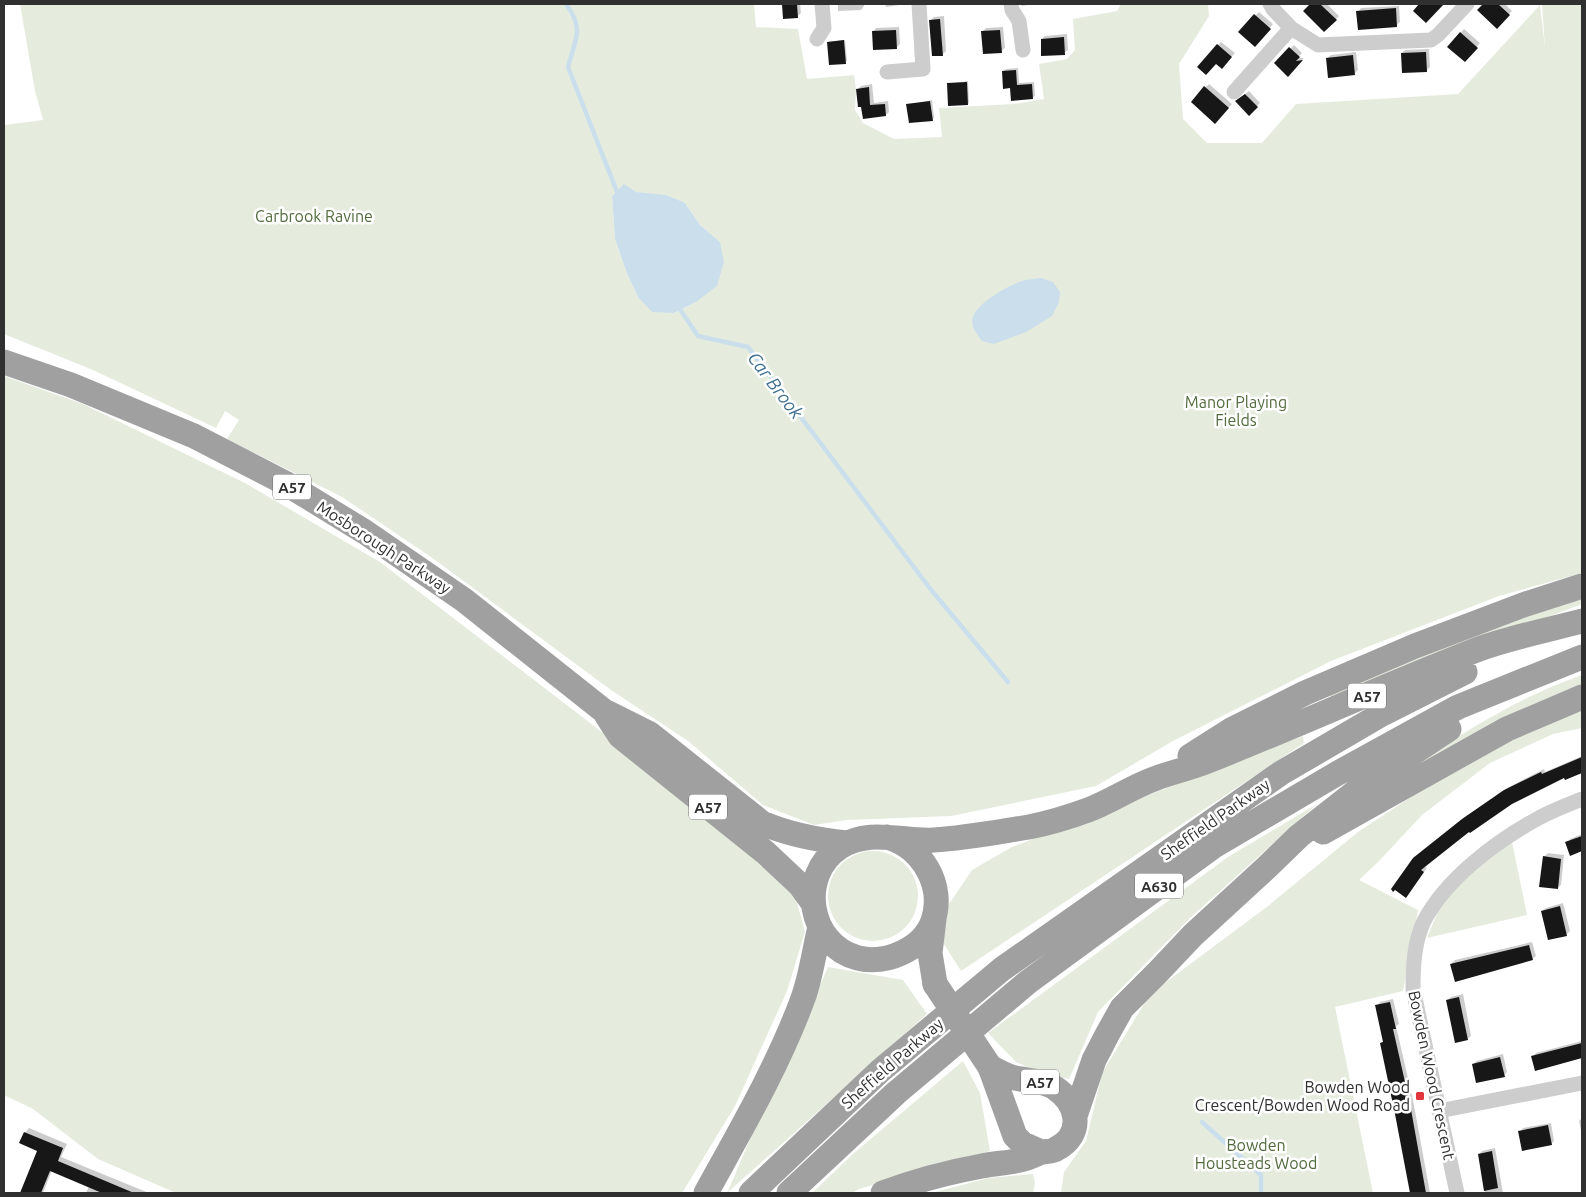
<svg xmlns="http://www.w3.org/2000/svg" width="1586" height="1197" viewBox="0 0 1586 1197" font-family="Ubuntu,sans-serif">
	<rect width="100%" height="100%" fill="#fff"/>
	<!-- green -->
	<path fill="#e5ecde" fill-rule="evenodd" d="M20,4H754L756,27L798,29L807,79L854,75L856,89L855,110L863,123L894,139L942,137L939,108L1014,104L1044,99L1039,64L1067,59L1075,50L1073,19L1117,11L1121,4H1208L1209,16L1179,64L1183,119L1207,143H1262L1296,104L1458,94L1540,5L1545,48L1542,4H1582V573L1499,596L1331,661L1173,741L1096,786L951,816L847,820L814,825L763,805L688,741L611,690L431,557L342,497L227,439L239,420L225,411L216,428L93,370L4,334V125L43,120L35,91ZM624,185L636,192L685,203L700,225L720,242L696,302L674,313L638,297L626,271L615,239L612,196Z
		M4,376L83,404L245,483L380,562L679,791L758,855L796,899L805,932L787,991L735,1106L682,1193H176L98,1159L33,1109L4,1095Z
		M1582,596V604L1330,699L1331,695L1459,639Z
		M1582,675V688L1403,772C1460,735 1518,697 1582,675Z
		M1582,708V728L1553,734L1490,763L1422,815L1380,860L1359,880L1418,910L1403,991L1335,1007L1373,1193H1061L1064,1172L1086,1141L1102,1073L1150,994L1268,906L1358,832L1426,787L1487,751Z
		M1303,736L1304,743L961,971L942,941L947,907L972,870L1012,847Z
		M1317,804L1190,918L1098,1012L1069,1079L1042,1074L1016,1062L988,1033L1228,857Z
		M1512,842L1527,915L1427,938L1443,899L1475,868Z
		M828 896a45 45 0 1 1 90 0a45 45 0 1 1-90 0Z
		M828,967L903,980L927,1014L727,1193L773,1086L791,1052Z
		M963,1061L980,1093L990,1151L859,1189L852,1193H812L854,1153Z
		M1033,1174L1035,1183L1033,1193H931L989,1178Z"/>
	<!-- water -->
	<path fill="#cadeec" d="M624,184L636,192L666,195L685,203L700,225L720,242L724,262L717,286L696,302L674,313L652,312L638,297L626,271L615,239L612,196Z
		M1041,278L1053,282L1060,292L1059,302L1052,316L1026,332L994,344L982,341C977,334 970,326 973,317C978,302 1008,286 1022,281C1028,279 1035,279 1041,278Z"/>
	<!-- shadow -->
	<path fill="#0003" d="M783,4H800L801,13L797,17L784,18Z
		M838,4H864V6L861,10L838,11Z
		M885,4H905L886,7Z
		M1021,4H1033L1022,6Z
		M1312,4H1327L1339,16L1324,31L1305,11Z
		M1484,4H1505L1512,11L1497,27L1478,10Z
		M1399,6L1400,22L1396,26L1358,12L1361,8Z
		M1259,12L1273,24L1258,42L1240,32Z
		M944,16L946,51L942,55L931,20L934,17Z
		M899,27L900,44L896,48L873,32L876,28Z
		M1003,27L1005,48L1001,51L982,32L986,28Z
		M1464,29L1480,43L1464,61L1449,46Z
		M1067,34L1068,50L1064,53L1042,39L1045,36Z
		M845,40L847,61L845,62L828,42Z
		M1221,42L1235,53L1222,67L1218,45Z
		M1294,45L1302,53L1297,58H1304L1288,75L1275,63Z
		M1429,49L1430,67L1426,71L1402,53L1405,50Z
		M1356,52L1358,70L1354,74L1327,58L1331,55Z
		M1018,68L1019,83L1034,82L1035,96L1032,98L1011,87L1003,71L1006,69Z
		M968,81L969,103L968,104L949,84Z
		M872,84L874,103L888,101L889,112L886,115L864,117L858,89L861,86Z
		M1209,84L1232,104L1219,118L1192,101Z
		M1249,91L1260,103L1249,114L1240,98Z
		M932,100L934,118L932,119L908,105Z
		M1582,756V771L1565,779L1564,776L1511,803L1470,831L1423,866L1427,868L1406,896L1395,889L1467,816L1509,787L1544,769L1545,772Z
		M1582,834V849L1571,854L1567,843L1570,839Z
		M1548,853L1564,855L1561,885L1557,888L1544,857Z
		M1563,903L1570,931L1566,935L1542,911L1546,908Z
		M1532,942L1536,956L1532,959L1451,964L1455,960Z
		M1463,994L1471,1036L1467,1039L1447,1000L1451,997Z
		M1393,999L1399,1024L1396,1026L1413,1100L1430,1193H1411L1381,1043L1384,1041L1377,1006L1380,1002Z
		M1582,1041V1057L1536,1069L1533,1057L1536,1053Z
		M1503,1054L1507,1072L1504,1076L1473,1064L1477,1061Z
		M1582,1118V1135L1579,1121Z
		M1551,1123L1554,1141L1551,1144L1520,1132L1523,1128Z
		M29,1128L67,1144L61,1157L149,1193H86L89,1186L52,1170L43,1193H21L39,1150L25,1133Z
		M1495,1148L1503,1193H1485L1479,1154L1482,1151Z"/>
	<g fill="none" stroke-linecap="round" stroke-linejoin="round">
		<!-- stream -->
		<path stroke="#cadeec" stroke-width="4.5" d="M566,4C585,29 575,40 568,67L619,197
			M677,305L698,336L748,347L932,591L1008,682
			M1202,1122L1261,1175V1193"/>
	</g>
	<!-- building -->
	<path fill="#171717" d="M782,4H797L798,18L783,19Z
		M1310,4H1320L1337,20L1324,32L1303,11Z
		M1419,4H1444L1426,23L1413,11Z
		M1483,4H1498L1510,15L1497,29L1477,10Z
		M1396,8L1397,27L1358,30L1356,11Z
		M1254,14L1271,29L1255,47L1238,32Z
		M940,19L943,56H932L929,20Z
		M896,30L897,49L873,50L872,31Z
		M1000,30L1002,53L983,54L981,31Z
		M1460,32L1478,48L1465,62L1447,47Z
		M1064,37L1065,55L1041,56V39Z
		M844,40L846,64L829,65L827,42Z
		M1217,44L1232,57L1222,69L1216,64L1206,75L1197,67Z
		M1289,47L1300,57L1296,61L1303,60L1288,77L1274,63Z
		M1426,52L1427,72L1402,73L1401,53Z
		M1353,55L1355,75L1328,78L1326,58Z
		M1016,70L1017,85L1032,84L1033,99L1011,101L1010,88L1003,89L1002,71Z
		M967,82L968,105L948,106L947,83Z
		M1204,86L1229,108L1215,124L1191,102Z
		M869,87L870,105L885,104L886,116L863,119L861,107H858L856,89Z
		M1245,94L1258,107L1249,116L1235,101Z
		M930,101L933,121L909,123L906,104Z
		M1582,757V773L1565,780L1564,778L1512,804L1470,833L1469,832L1421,870L1424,872L1406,898L1395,890L1393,892L1391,889L1413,858L1462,819L1504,790L1541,772L1542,774Z
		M1582,836V851L1570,856L1565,842Z
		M1543,856L1561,859L1558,889L1539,887Z
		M1560,906L1567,936L1548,940L1541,911Z
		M1529,945L1533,960L1455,982L1450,964Z
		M1459,997L1468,1040L1455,1043L1446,1000Z
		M1390,1002L1396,1029H1393L1410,1104L1426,1193H1410L1395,1114L1380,1043L1383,1042L1375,1005Z
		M1582,1043V1058L1535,1071L1531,1056Z
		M1500,1057L1505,1077L1476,1083L1472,1064Z
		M1548,1125L1552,1145L1522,1151L1518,1131Z
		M24,1132L63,1148L58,1161L134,1193H102L50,1171L41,1193H20L37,1151L19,1143Z
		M1492,1151L1498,1188L1484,1191L1478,1154Z"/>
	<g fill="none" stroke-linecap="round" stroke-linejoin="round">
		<!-- minor -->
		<path stroke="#cdcdcd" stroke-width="15" d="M1011,4L1012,10L1019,21L1023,50
			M1270,4L1273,9L1291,28L1318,45L1431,40L1438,35L1467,4
			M817,39L824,28L822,4
			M887,72L923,69L919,4
			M1234,92L1291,28
			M1439,1111L1582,1083
			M1457,1193L1413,989C1413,967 1414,942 1424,921C1446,879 1495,842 1537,819C1551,811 1567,805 1582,799"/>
		<!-- trunk -->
		<path stroke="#a0a0a0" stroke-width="25" d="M4,362L71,385L194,436L285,483L365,532L464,600L604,711L650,734L762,823C790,835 817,840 847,843
			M607,716L620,736L766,853L800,885L813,903
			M1190,756L1231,730L1305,693L1415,646L1526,604L1582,586
			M1323,832L1507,729L1582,697
			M887,837C922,847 945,885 933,921C923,949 886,965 858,958C808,945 797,875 840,847C870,828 902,842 934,840C966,838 997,832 1029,827C1049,823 1069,817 1088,810C1111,801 1132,787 1154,779C1172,772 1191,768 1208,761C1299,725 1388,684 1479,649C1512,637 1548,630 1582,621
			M934,919L930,953L935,984
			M990,1067L1015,1136L1023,1144L1041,1152
			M1075,1116L1094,1060L1108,1033L1122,1008L1158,972L1193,935L1266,868L1299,836L1359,789L1449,729
			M706,1193C740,1131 777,1068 802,1001C811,978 814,951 820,927
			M751,1193L880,1071L1002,969L1281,773L1382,714L1465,672
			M789,1193L896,1093L1028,982L1214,846L1338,773L1458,707L1582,657
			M883,1193C915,1181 949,1172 982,1166C996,1163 1010,1163 1024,1159C1030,1158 1036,1154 1042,1152C1047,1151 1052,1152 1056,1149C1084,1135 1079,1104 1055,1088C1044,1080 1028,1081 1015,1078C1007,1076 998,1071 990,1067"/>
		<!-- trunk-bridge -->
		<path stroke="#a0a0a0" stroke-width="25" d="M935,984L990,1067"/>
	</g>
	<!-- markers -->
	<rect fill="#e3353c" stroke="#fff" stroke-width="2" x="1415" y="1091" width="10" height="10" rx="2.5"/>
	<g text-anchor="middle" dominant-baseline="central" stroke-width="5" stroke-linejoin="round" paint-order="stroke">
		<!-- shield labels -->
		<g fill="#fff" stroke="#6e6e6e" stroke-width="1">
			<rect x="273" y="474.5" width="38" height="25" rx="4"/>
			<rect x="1348" y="683.5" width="38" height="25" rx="4"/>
			<rect x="689" y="794.5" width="38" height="25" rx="4"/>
			<rect x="1135" y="873.5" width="48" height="25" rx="4"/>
			<rect x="1021" y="1069.5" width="38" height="25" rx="4"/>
		</g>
		<g font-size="15" font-weight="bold" fill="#303030">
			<text x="292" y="487">A57</text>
			<text x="1367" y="696">A57</text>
			<text x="708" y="807">A57</text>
			<text x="1159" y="886">A630</text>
			<text x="1040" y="1082">A57</text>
		</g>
		<!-- park labels -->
		<g font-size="16" fill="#516b3d" stroke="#fff">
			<text x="314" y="216">Carbrook Ravine</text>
			<text x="1236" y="402">Manor Playing<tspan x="1236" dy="18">Fields</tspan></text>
			<text x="1256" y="1145">Bowden<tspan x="1256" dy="18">Housteads Wood</tspan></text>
		</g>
		<!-- street labels -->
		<g font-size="16" fill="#303030" stroke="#fff">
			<text transform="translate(384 547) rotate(33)">Mosborough Parkway</text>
			<text transform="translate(1215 819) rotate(-35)">Sheffield Parkway</text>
			<text transform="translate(892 1063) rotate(-41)">Sheffield Parkway</text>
			<text transform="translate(1432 1075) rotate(78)">Bowden Wood Crescent</text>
		</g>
		<!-- poi labels -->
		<g font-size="16" fill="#303030" stroke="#fff" text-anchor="end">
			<text x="1410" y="1087">Bowden Wood<tspan x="1410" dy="18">Crescent/Bowden Wood Road</tspan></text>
		</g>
		<!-- water labels -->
		<g font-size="18" font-style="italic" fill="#3e6e91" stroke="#fff">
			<text transform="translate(776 385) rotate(53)">Car Brook</text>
		</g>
	</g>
	<!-- border -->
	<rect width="1586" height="1197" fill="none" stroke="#303030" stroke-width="10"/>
</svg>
